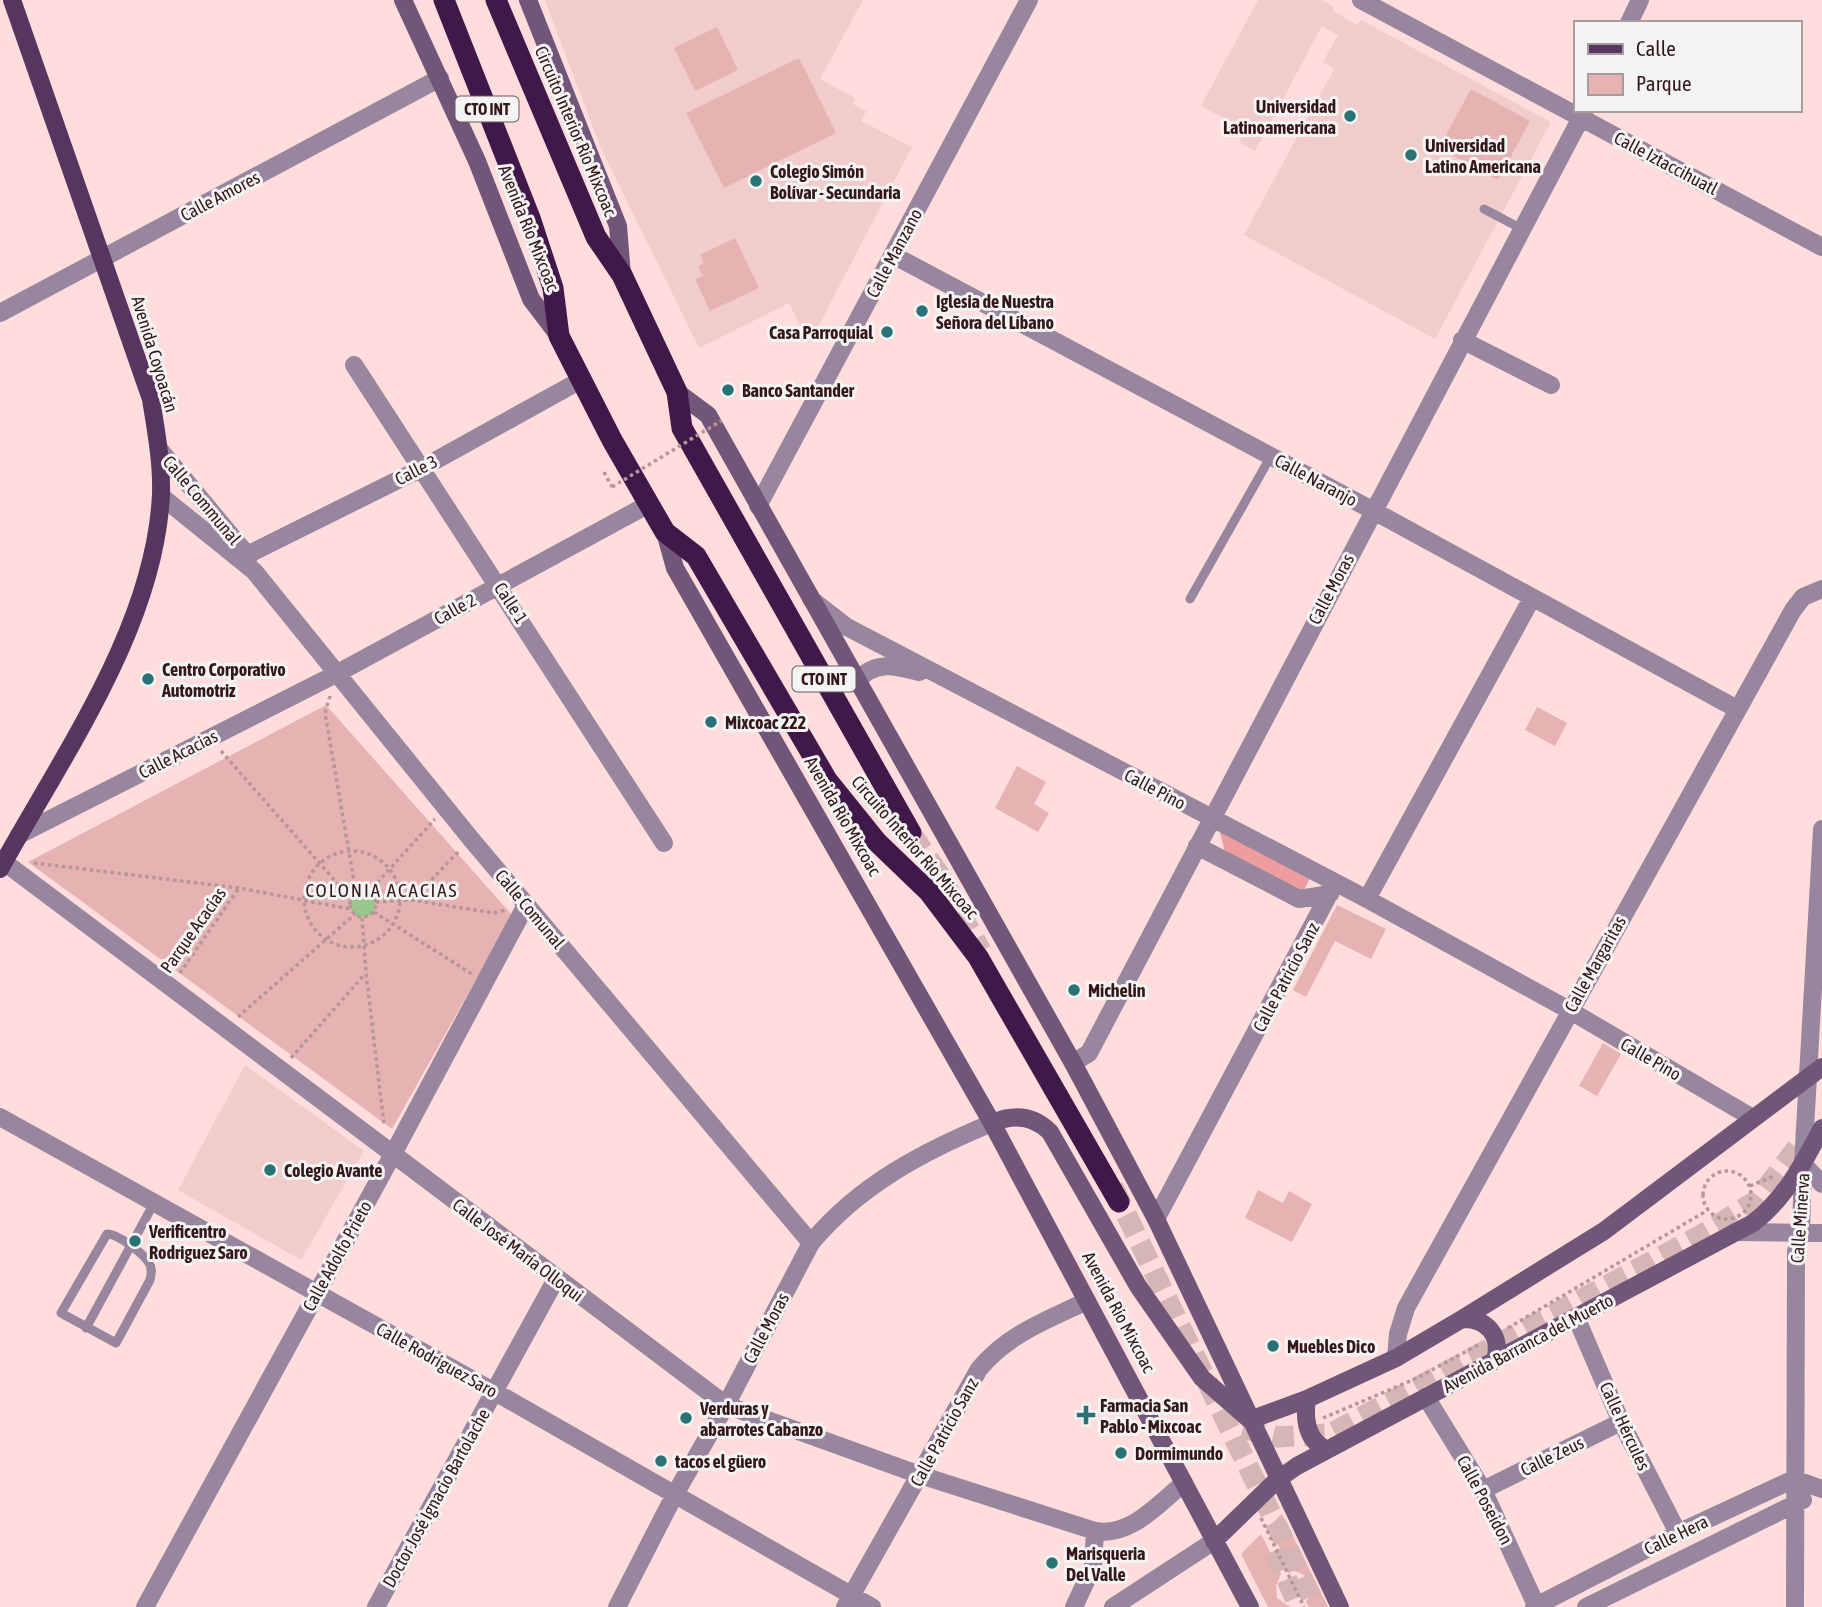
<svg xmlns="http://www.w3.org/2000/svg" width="1822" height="1607" viewBox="0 0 1822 1607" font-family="'Asap Condensed',sans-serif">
	<rect width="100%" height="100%" fill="#fdd"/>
	<!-- built -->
	<path fill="#f0cccb" d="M545,0H863L820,79L855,98L853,104L866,111L861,121L912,147L809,344L789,303L699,348L600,146Z
		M1258,0H1322L1334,7L1333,11L1357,25L1361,20L1551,122L1435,339L1244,235L1334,69L1323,62L1338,35L1322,26L1255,151L1239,142L1247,125L1240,121L1237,125L1201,106Z
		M245,1065L364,1151L301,1260L178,1190Z"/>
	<!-- green -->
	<path fill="#e7b2b2" d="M717,27L738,70L695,91L674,48Z
		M799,58L836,133L724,188L686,113Z
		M1471,89L1530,121L1498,180L1439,148Z
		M735,238L759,288L710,311L695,279L703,276L698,266L704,263L700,255Z
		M326,705L512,915L392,1129L28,862Z
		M1537,707L1567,723L1555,746L1525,730Z
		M1017,766L1046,782L1034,804L1049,813L1038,832L995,808Z
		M1337,905L1386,929L1371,959L1335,941L1306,997L1293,990Z
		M1603,1043L1621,1054L1597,1096L1579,1086Z
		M1258,1190L1283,1203L1289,1191L1312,1204L1292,1242L1245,1218Z
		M1282,1514L1328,1607H1309L1306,1602C1316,1587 1309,1572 1291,1571L1269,1526Z
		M1261,1534L1281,1574L1276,1585L1277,1598L1290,1607H1268L1241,1554Z"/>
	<!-- forest -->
	<path fill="#ed9d9e" d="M1218,825L1312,874L1301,896L1226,856Z"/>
	<!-- water -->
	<path fill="#99c78b" d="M350 904a13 13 0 1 1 26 0a13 13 0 1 1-26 0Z"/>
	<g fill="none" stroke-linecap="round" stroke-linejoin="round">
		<!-- motorway-tunnel -->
		<path stroke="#d6b5b6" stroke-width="21" stroke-dasharray="21 10" stroke-linecap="butt" d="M911,833L941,877L981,951
			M1113,1187L1316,1607
			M1243,1428L1278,1437L1330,1434L1597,1291L1708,1231L1757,1200L1822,1115
			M1274,1551L1299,1607"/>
		<!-- path -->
		<path stroke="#b69697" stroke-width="3.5" stroke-dasharray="3.5 3.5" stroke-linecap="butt" d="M604,472L612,487
			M330,696L325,713L356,893
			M221,751L351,899
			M304 899a48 48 0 1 1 96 0a48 48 0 1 1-96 0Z
			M34,863L239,888L350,909
			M350 904a13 13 0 1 1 26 0a13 13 0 1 1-26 0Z
			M368,893L435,819
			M412,900L460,850
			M376,902L412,900L494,913L505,910
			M374,912L472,974
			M362,918L366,973L384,1125
			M180,973L239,888
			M238,1017L355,914
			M291,1058L365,974
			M1703 1195a24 24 0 1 1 48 0a24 24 0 1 1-48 0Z
			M1750,1186L1774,1176
			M1508,1328L1708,1210
			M1323,1418L1415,1379L1480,1344
			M1261,1518L1304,1607"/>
		<!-- service -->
		<path stroke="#98859e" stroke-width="9" d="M1484,209L1522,229
			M1190,599L1271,456
			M107,1234C118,1234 143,1253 149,1263C153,1269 151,1274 150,1280L116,1343L61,1313Z
			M86,1328L154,1203"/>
		<!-- minor -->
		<path stroke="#98859e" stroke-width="18" d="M1361,0L1822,247
			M1629,23L1640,0
			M893,255L1372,510L1737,709
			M0,313L440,78
			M1462,340L1551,385
			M354,365L664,843
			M160,450L249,557
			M161,496L254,571L471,839L811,1243
			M758,506L1029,0
			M239,559L422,468L581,380
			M811,599L847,627L1367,899L1569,1010L1751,1117
			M857,681C875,660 895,666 919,672
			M19,835L336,674L649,504
			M1197,846L1299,899L1330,894
			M0,859L393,1154L526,905
			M1367,899L1532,598
			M1073,1063L1089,1053L1585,110
			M0,1117L495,1392L872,1607
			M1156,1219L1335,883
			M1735,1232L1822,1233
			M1576,1317L1621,1422L1678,1533
			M1396,1358L1398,1334L1406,1308L1793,610L1803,597L1822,589
			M1426,1397L1483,1490L1537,1607
			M1483,1490L1621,1422
			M145,1607L317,1293
			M376,1607L556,1279
			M617,1607L674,1496L726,1405L920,1475L1095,1531C1131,1537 1158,1504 1184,1483
			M845,1607L979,1369C1008,1334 1047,1320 1087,1301
			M1074,1607L1093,1566L1095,1531
			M1534,1607L1678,1533L1794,1479L1822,1489
			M1586,1607L1803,1500
			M1795,1607L1796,1251L1801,1234L1803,1164"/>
		<!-- tertiary -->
		<path stroke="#98859e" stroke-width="18" d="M1822,829L1803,1164L1822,1184
			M317,1293L393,1154L726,1405L811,1243C859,1185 924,1151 992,1123
			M1113,1607L1214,1541"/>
		<!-- secondary -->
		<path stroke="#72567a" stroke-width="18" d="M403,0L477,161L531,299L559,336
			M528,0L618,226L622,275
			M677,392L708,415L1073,1063L1156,1219L1340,1607
			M665,532L675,568L992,1123L1250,1607
			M992,1123C1013,1114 1033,1115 1050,1132L1138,1286L1202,1378L1250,1420L1307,1399L1396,1358L1462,1319L1604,1231L1822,1067
			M1462,1319C1487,1318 1502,1336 1495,1360
			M1307,1399C1304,1419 1306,1440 1327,1450
			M1214,1541L1277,1480L1297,1466L1753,1223C1785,1199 1804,1162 1822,1128"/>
		<!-- primary -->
		<path stroke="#573561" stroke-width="18" d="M0,869C62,756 155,627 161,494C162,462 156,431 151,399L12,0"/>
		<!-- motorway -->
		<path stroke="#40184a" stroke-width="21" d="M444,0L530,218L553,288L559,336L612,440L665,532L696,556L827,780L877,842L929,892L978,957L1119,1202
			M496,0L596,237L622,275L677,392L682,428L911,833"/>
		<!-- path-bridge -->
		<path stroke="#b69697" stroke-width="3.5" stroke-dasharray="3.5 3.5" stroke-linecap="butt" d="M612,487L721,421"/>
	</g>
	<!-- markers -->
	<g fill="#297376" stroke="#f4f4f4" stroke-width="2.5">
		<circle cx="1350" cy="116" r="7"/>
		<circle cx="1411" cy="155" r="7"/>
		<circle cx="756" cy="181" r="7"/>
		<circle cx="922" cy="311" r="7"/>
		<circle cx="887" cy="332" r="7"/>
		<circle cx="728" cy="390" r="7"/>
		<circle cx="148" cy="679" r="7"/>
		<circle cx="711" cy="722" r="7"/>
		<circle cx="1074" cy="990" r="7"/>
		<circle cx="270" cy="1170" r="7"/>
		<circle cx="135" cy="1241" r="7"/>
		<circle cx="1273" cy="1346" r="7"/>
		<path d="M1082.5 1404.5h7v7h7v7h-7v7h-7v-7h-7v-7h7z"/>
		<circle cx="686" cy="1418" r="7"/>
		<circle cx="1121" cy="1453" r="7"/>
		<circle cx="661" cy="1461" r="7"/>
		<circle cx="1052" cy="1563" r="7"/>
	</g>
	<g text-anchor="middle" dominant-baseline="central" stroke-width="6" stroke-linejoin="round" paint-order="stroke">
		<!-- shield labels -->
		<g fill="#f4f4f4" stroke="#6e595a" stroke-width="2">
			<rect x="455.5" y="96.5" width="63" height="25" rx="5"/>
			<rect x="792.5" y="666.5" width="63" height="25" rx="5"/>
		</g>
		<g font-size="16" font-weight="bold" fill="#341718">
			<text x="487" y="109">CTO INT</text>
			<text x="824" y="679">CTO INT</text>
		</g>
		<!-- poi labels -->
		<g font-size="18" font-weight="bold" fill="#341718" stroke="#f4f4f4" text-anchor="start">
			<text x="1336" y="106" text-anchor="end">Universidad<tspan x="1336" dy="21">Latinoamericana</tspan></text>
			<text x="1425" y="145">Universidad<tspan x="1425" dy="21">Latino Americana</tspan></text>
			<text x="770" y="171">Colegio Simón<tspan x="770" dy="21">Bolívar - Secundaria</tspan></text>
			<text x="936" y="301">Iglesia de Nuestra<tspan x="936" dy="21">Señora del Líbano</tspan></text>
			<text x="873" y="332" text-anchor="end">Casa Parroquial</text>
			<text x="742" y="390">Banco Santander</text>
			<text x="162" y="669">Centro Corporativo<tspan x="162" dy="21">Automotriz</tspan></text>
			<text x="725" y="722">Mixcoac 222</text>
			<text x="1088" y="990">Michelin</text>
			<text x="284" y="1170">Colegio Avante</text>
			<text x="149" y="1231">Verificentro<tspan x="149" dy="21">Rodriguez Saro</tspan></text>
			<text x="1287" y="1346">Muebles Dico</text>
			<text x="1100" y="1405">Farmacia San<tspan x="1100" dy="21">Pablo - Mixcoac</tspan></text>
			<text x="700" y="1408">Verduras y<tspan x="700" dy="21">abarrotes Cabanzo</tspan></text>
			<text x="1135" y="1453">Dormimundo</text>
			<text x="675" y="1461">tacos el güero</text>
			<text x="1066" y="1553">Marisqueria<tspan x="1066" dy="21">Del Valle</tspan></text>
		</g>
		<!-- street labels -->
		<g font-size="18" fill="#341718" stroke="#f4f4f4">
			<text transform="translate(576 131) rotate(67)">Circuito Interior Río Mixcoac</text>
			<text transform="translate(1666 163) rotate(28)">Calle Iztaccihuatl</text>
			<text transform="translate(220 196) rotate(-28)">Calle Amores</text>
			<text transform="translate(529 228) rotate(68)">Avenida Río Mixcoac</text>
			<text transform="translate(894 253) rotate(-62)">Calle Manzano</text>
			<text transform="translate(155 354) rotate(73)">Avenida Coyoacán</text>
			<text transform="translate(416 470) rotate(-27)">Calle 3</text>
			<text transform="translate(1316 480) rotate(28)">Calle Naranjo</text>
			<text transform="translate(202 500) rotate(50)">Calle Communal</text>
			<text transform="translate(1331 589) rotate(-62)">Calle Moras</text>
			<text transform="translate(511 603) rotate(57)">Calle 1</text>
			<text transform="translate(455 609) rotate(-29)">Calle 2</text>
			<text transform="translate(178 754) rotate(-27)">Calle Acacias</text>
			<text transform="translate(1155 789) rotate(28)">Calle Pino</text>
			<text transform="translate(843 816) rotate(60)">Avenida Río Mixcoac</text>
			<text transform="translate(915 847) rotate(49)">Circuito Interior Río Mixcoac</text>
			<text transform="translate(530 909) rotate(50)">Calle Comunal</text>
			<text transform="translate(193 930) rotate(-55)">Parque Acacías</text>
			<text transform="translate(1595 964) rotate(-61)">Calle Margaritas</text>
			<text transform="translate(1286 977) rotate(-62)">Calle Patricio Sanz</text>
			<text transform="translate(1651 1059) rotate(30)">Calle Pino</text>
			<text transform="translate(1800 1218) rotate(-86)">Calle Minerva</text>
			<text transform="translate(518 1250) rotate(37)">Calle José María Olloqui</text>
			<text transform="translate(337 1256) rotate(-61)">Calle Adolfo Prieto</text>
			<text transform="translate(1119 1312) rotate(62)">Avenida Río Mixcoac</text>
			<text transform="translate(766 1328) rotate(-62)">Calle Moras</text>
			<text transform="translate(1528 1343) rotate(-28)">Avenida Barranca del Muerto</text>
			<text transform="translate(437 1360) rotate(29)">Calle Rodríguez Saro</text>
			<text transform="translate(1625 1426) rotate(65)">Calle Hércules</text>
			<text transform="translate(944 1432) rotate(-61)">Calle Patricio Sanz</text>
			<text transform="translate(1552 1456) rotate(-26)">Calle Zeus</text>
			<text transform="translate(436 1498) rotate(-61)">Doctor José Ignacio Bartolache</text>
			<text transform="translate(1485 1500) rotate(62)">Calle Poseidon</text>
			<text transform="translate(1676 1535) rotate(-26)">Calle Hera</text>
		</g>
		<!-- neighbourhood labels -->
		<g font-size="19" letter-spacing="2" fill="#341718" stroke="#f4f4f4">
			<text x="382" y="890">COLONIA ACACIAS</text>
		</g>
	</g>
	<!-- legend -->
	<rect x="1574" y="21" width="228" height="91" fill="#f4f4f4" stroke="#a79c9c" stroke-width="2"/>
	<rect x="1588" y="44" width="35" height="10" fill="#573561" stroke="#a79c9c" stroke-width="2"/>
	<text x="1636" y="56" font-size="21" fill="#341718">Calle</text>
	<rect x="1588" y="74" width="35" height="21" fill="#e7b2b2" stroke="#a79c9c" stroke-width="2"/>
	<text x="1636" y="91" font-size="21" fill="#341718">Parque</text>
</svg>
